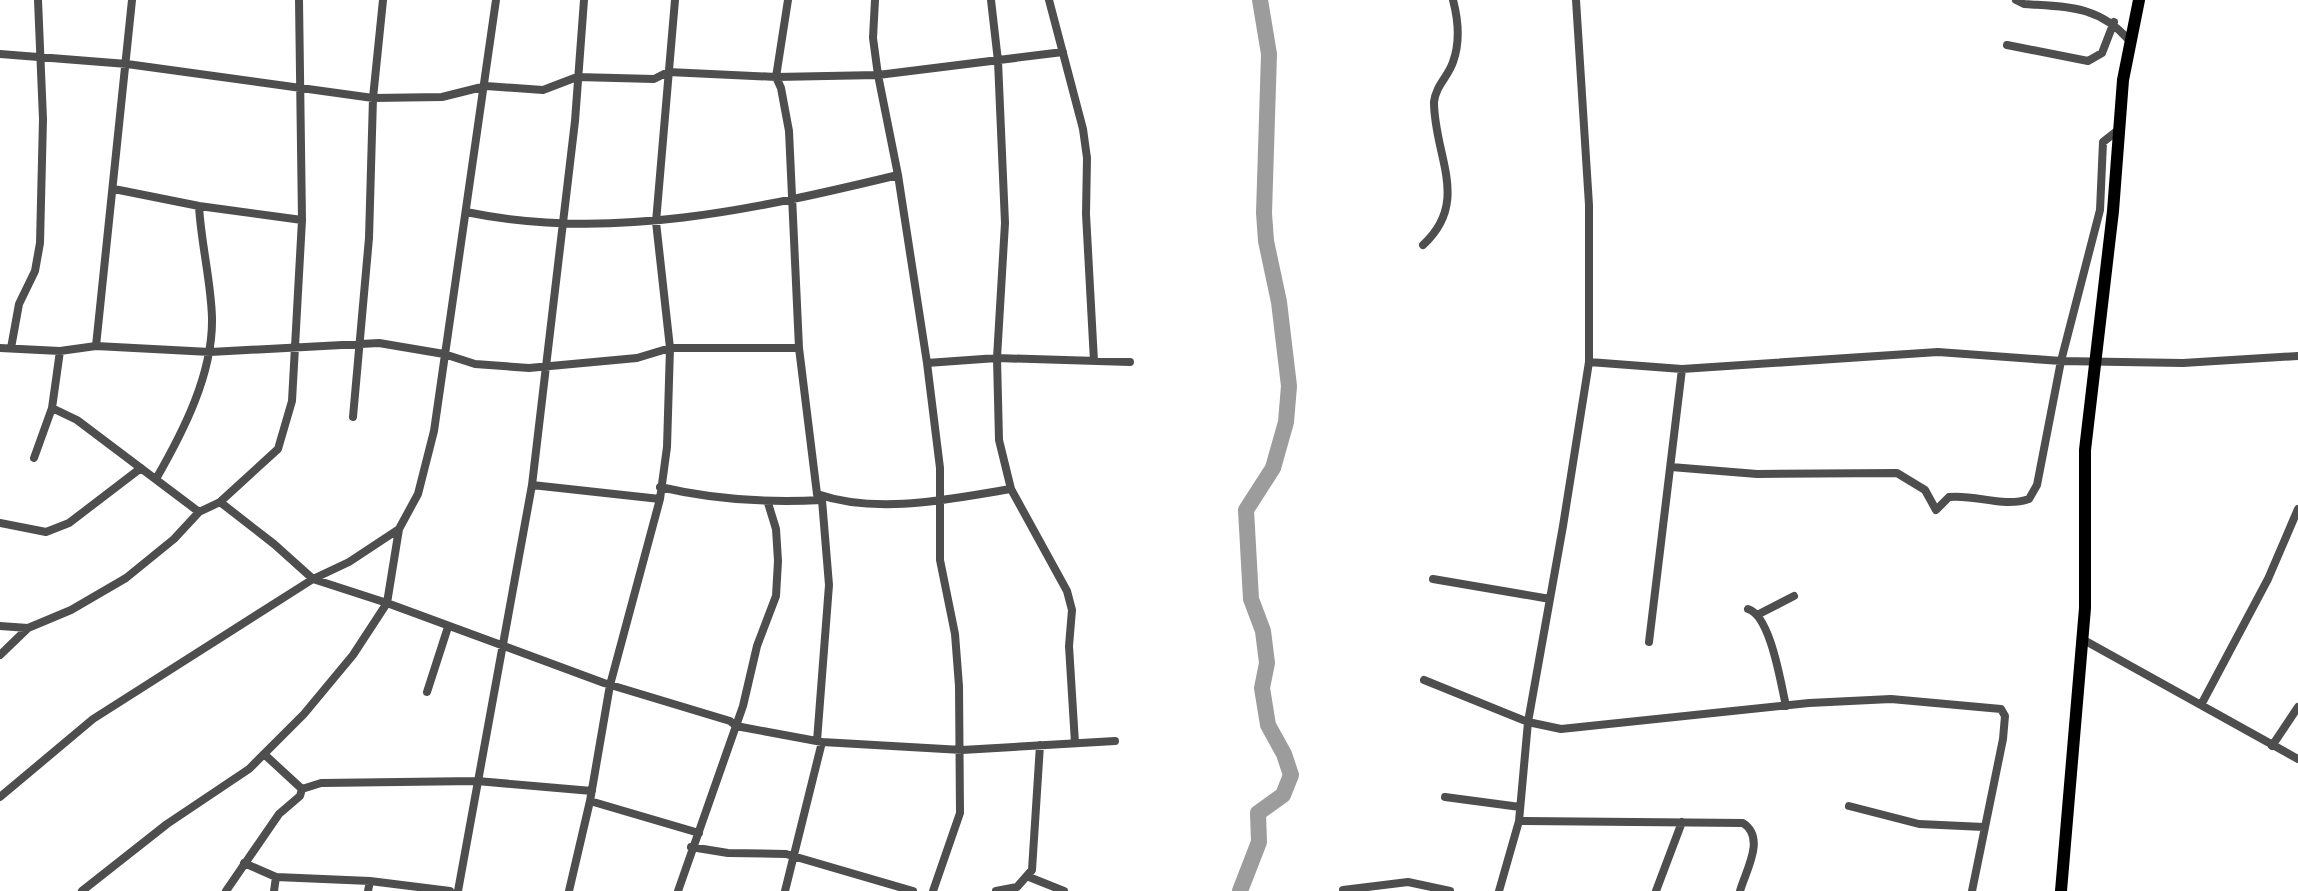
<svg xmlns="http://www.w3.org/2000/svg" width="2298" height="891" viewBox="0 0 2298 891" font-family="Rubik,sans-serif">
	<rect width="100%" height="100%" fill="#fff"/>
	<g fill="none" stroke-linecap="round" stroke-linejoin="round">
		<!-- river -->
		<path stroke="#9c9c9c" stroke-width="16" d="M1240,891L1259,842L1258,813L1283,795L1291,775L1284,754L1268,725L1262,688L1267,663L1263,631L1251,599L1246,510L1273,468L1286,422L1289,386L1279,302L1266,241L1264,213L1269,54L1260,0"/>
		<!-- minor -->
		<path stroke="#4e4e4e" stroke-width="8" d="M788,0L776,77L781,88L789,131L799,348L817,494L822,500L829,585L817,741
			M875,0L873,38L878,75L898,175L927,363L940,468V560L955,634L959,686L960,813L933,891
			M991,0L998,61L1005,223L997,358L999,440L1011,489L1067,591L1072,610L1069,646L1075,743
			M1049,0L1083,129L1087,158L1086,214L1094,361
			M2016,0L2024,4C2067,7 2098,5 2129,40
			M2007,45L2088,61L2102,53L2114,22
			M0,54L127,64L373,98L442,97L486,86L543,90L577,77L654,79L668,72L776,77L878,75L1063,52
			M114,189L199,206L302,220
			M466,212C611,242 757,209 898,175
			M1423,245C1471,201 1434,156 1434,102C1436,85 1448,77 1453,62C1460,43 1458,19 1453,0
			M96,346L132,0
			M0,348L60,351L96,346L210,352L379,343L444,354L475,364L529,368L637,358L670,348H799
			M11,348L19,304L35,271L40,243L43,119L38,0
			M60,351L52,408L77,420L199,512
			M1589,362L1682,369L1938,352L2061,361L2183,363L2298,356
			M927,363L997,358L1130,362
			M353,417L369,238L373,98L383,0
			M34,458L52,408
			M1671,467L1757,474L1897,473L1925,490L1936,510L1949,497C1976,494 2003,508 2029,499L2037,485L2061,361L2100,210L2103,142L2117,131
			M156,479C183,432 213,374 212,318C211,281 201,243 199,206
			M532,485L660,499
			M660,487C715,500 766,503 822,500
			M817,494C878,515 950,499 1011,489
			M220,502L274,544L313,579L387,603L604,683L730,721L736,726L822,742L962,750L1115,741
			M0,523L46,532L69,523L141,468
			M1433,579L1550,599
			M1748,609C1771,616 1781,685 1786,706
			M1757,615L1794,596
			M0,626L28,628
			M2082,639L2298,759
			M1649,642L1682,369
			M0,655L28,628L71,610L126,578L174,539L199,512L220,502L278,449L292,401L302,220L299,0
			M1424,680L1528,722L1561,729L1809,703L1891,699L2001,709L2005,716L2003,739L1972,891
			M427,692L448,627
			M2201,705L2268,579L2298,509
			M2272,746L2298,707
			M264,754L302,789
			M0,797L93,719L313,579L349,562L399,529
			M1445,797L1520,807
			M590,801L699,833
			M1849,806L1919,824L1984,827
			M1519,821L1743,823C1766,838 1746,870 1740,891
			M691,847L728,853L786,854L913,891
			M244,863L276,877L370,881L450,891
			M1029,877L1064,891
			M1343,890L1408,882L1450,891
			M82,891L167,824L249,769L304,714L353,655L387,603L399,529L418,494L434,431L496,0
			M226,891L279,814L300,796L302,789L321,783L477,781L592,791
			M274,891L276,877
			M368,891L370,881
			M458,891L532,485L575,121L584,0
			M569,891L590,801L610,685L660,499L667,447L670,348L656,222L675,0
			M678,891L743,706L757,646L776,596L778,561L776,529L768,503
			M785,891L822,742
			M996,891L1017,887L1032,870L1040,745
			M1499,891L1519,821L1528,722L1563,526L1589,362V205L1576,0
			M1656,891L1682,822"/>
		<!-- primary -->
		<path stroke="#000" stroke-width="12" d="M2061,891L2085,608V450L2113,211L2123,80L2139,0"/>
	</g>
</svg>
